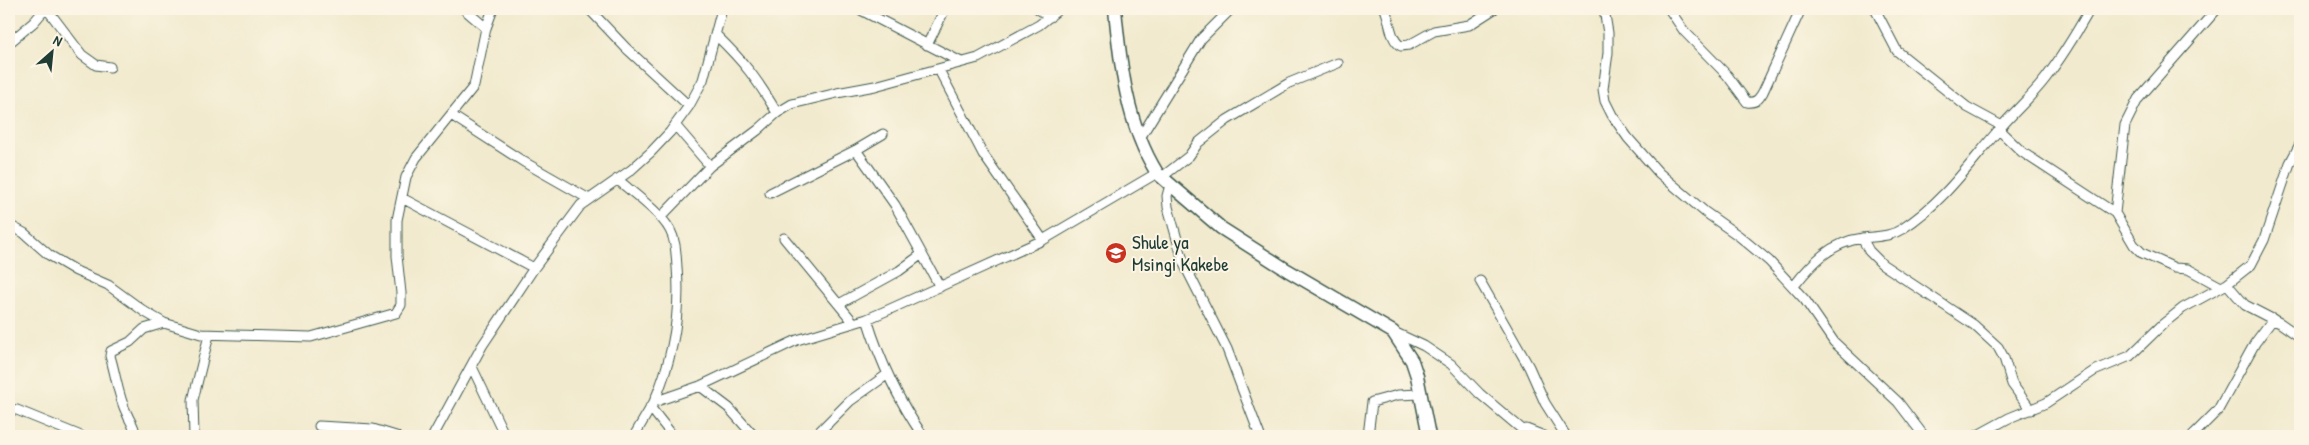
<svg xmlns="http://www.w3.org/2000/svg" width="2309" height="445" viewBox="0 0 2309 445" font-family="'Patrick Hand',sans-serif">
	<rect width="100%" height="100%" fill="#fcf5e5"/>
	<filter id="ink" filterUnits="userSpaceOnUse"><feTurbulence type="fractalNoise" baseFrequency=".02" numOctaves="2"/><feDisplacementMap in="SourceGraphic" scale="10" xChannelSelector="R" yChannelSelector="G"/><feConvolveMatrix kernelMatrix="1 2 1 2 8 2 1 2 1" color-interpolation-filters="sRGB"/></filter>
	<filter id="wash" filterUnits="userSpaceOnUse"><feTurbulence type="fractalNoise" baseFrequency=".0096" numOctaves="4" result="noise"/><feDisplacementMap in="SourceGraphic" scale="20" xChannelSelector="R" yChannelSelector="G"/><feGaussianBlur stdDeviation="1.12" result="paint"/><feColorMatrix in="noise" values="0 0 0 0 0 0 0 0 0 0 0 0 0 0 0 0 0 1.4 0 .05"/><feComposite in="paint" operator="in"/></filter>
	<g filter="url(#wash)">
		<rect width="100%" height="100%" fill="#f1eace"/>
	</g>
	<g filter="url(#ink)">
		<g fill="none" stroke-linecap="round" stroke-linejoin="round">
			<!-- street casing -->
			<g stroke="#3e574b" stroke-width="11">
				<path id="street" d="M47,9L82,55L96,65L110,67
					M464,9L486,28
					M589,9L626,48L689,106
					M859,9L961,62
					M1038,9L1050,17
					M1385,9C1390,20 1390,40 1401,46L1409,45L1434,31L1469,25L1494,9
					M1604,9L1608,33V53L1603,89L1605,101L1612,115L1628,138L1659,173L1705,212L1739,236L1769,261L1805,300L1834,342L1898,402L1924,436
					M1669,9L1684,31L1727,75L1747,102C1756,103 1759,99 1763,92L1801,9
					M1875,9L1897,51L1967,107L2002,126
					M716,35C744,62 757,79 777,113
					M9,43L34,22L45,9
					M927,45L945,9
					M939,70L983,154L1043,240
					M451,115L524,162L589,199
					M675,125L710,166
					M1999,130L2022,152L2115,213L2134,245L2142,253L2175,268L2188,269L2221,287
					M1140,138L1201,39L1231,9
					M856,150L895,205L940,287
					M1162,177L1189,156L1198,143L1227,120L1289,83L1338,63
					M617,179C633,193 660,212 670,230C676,241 676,254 677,267C681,315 673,358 654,402
					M1170,185L1167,196L1168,207L1184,264L1227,349L1260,436
					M770,193L856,150L883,134
					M402,198L534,268
					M2115,213L2125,125L2138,99L2217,9
					M660,218L710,166L758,130L777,113L792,104L837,93L875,86L978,58L1039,25L1059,9
					M9,225L24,233L49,255L76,271L108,285L145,312L164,323L201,334L311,337L396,313L401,305V293L397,256V220L406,177L416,158L474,86L486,28L493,9
					M784,238L854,323
					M1862,238L1869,251L1882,264L1974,325L1998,347L2004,358L2012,384L2031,410
					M1480,281L1529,367L1545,403L1566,436
					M2227,284L2245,305L2280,323L2300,337
					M1794,286C1812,263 1831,242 1863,238C1877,236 1890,237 1902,229C1944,202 1970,163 2002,126C2016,110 2032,96 2045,79C2062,57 2077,32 2090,9
					M839,304L899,271L922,254
					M867,319C880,361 898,400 923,436
					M1394,332L1424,346L1451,364L1480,394L1530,436
					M472,367L505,436
					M700,386L729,408L754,436
					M650,407L673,436
					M9,409L17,410L81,436
					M319,426L373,429L396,436
					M1526,429L1544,436
					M134,436C136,427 130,422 127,414C118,397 116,375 110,356L111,351L130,342L144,329L164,323
					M194,436L193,400L209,335
					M433,436L482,346L534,268L581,205L631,170L651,152L670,132L689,106L703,80L722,9
					M634,436L654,402L700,386L797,340L867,319L888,310L1043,240L1157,173
					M815,436L850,401L888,374
					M1368,436L1372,402L1398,395L1420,394
					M1976,436L2009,418L2046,403L2094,371L2130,356L2163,324L2183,308L2227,284L2251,265L2264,240L2290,163L2300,144
					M2192,436L2218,410L2255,343L2273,319"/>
			</g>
			<!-- secondary casing -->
			<g stroke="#3e574b" stroke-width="15">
				<path id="secondary" d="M1115,9C1120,64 1127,125 1157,173L1221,228L1287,270L1393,332L1412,361L1417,376L1429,436"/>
			</g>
			<!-- street -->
			<use href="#street" stroke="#fff" stroke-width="9"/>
			<!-- secondary -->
			<use href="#secondary" stroke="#fff" stroke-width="12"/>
		</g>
	</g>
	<!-- icons -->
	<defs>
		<g id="school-disc" transform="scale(1.125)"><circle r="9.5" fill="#c8321e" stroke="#fcf5e5"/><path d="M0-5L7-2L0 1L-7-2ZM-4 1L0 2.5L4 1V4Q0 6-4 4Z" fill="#fff"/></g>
	</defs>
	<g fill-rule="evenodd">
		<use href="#school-disc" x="1116" y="253"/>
	</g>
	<g text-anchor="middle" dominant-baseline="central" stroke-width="4" stroke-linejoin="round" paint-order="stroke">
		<!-- poi labels -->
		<g font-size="19" fill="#1f3d34" stroke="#fcf5e5" text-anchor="start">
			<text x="1132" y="242">Shule ya<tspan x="1132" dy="22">Msingi Kakebe</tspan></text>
		</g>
	</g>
	<!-- margin -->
	<rect width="2309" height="445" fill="none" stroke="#fcf5e5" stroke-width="30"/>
	<!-- north arrow -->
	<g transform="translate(52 52) rotate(27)" stroke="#fcf5e5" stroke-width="4" paint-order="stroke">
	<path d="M0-4L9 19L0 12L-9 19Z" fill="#1f3d34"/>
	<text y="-8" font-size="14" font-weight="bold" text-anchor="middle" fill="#1f3d34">N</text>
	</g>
</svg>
